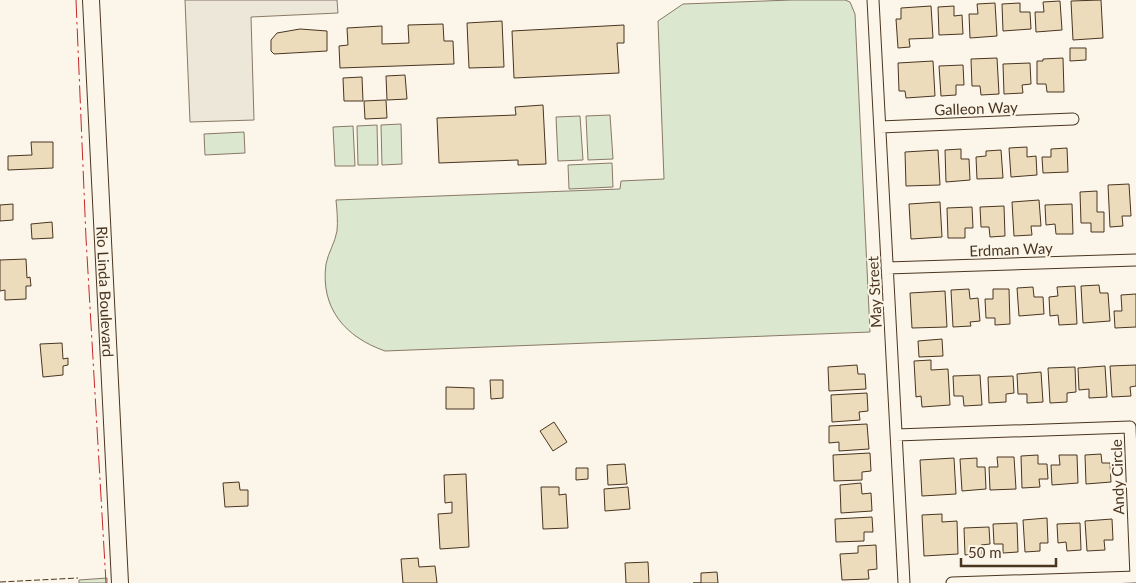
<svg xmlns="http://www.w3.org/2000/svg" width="1136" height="583" viewBox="0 0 1136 583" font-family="Lato,sans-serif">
	<rect width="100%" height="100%" fill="#fbf6e9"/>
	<!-- green -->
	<path fill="#dce7d0" stroke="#887966" d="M792,0H845L850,2L855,14L870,332L385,351C345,337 320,308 326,264C328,253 335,243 337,231C338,221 337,211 336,200L620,189L621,181L664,179L658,21L683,4Z
		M610,115L613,159L588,160L586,116Z
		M580,116L583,160L558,161L556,117Z
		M401,124L402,164L382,165L381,125Z
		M377,125L378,165H358L357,126Z
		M353,126L355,166H335L333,127Z
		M244,132L245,153L205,155L204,134Z
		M612,163L613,187L569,189L568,165Z
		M107,578V583H79V580Z"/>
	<!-- parking -->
	<path fill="#ede7d9" stroke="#887966" d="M185,0H337L338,13L251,17L254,120L190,122Z"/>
	<!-- building -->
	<path fill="#ecdcbc" stroke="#4a3520" d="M1101,0L1103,38L1073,40L1071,1Z
		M1060,1L1062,30L1036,32L1035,12H1044L1043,2Z
		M995,3L997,36L970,38L969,14H978L977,4Z
		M1020,3V12H1030L1031,29L1003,31L1002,4Z
		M931,6L933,38L909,39L910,47L898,48L896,19H901V8Z
		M954,6V16L962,15L963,34L939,35L938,7Z
		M502,21L504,67L469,68L467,23Z
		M443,24L444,41H453L454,64L340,68L339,46L348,45L347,28L382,26V44L409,43L408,25Z
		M624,25V43H617L619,73L514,78L512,31Z
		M300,29L327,31V51L274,54L271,51V40L277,33Z
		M1070,48H1086V60L1070,61Z
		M997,58L999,94L981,95L980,86H972L971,59Z
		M1063,58L1064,92H1047L1046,84H1037V61H1043V59Z
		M933,61L935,96L906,98L905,91H899L898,63Z
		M1030,63L1031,84L1022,85L1023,93L1004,94L1003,64Z
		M963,65L964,85H956V95L941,96L939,66Z
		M405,75L407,99L387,100L386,76Z
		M362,77L363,101H344L343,78Z
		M386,100L387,118L365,119L364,101Z
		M543,105L546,164L518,165V160L439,163L437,118L516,115L515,107Z
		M31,142H53V168L8,170V156L32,155Z
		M1027,147V157L1036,156L1037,175L1011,177L1009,148Z
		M1067,148L1068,172L1043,173L1042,157H1051V149Z
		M961,149V159H969L970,180L946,182L945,150Z
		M938,150L940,185L906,186L905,152Z
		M1001,150L1003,178L977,179L976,157L986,156V151Z
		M1129,184L1131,216H1122L1123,226L1110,227L1108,185Z
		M1097,191V212H1104V232H1091V223H1081L1080,192Z
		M1039,200L1041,226H1031L1032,235L1014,236L1012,202Z
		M940,202L942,237L911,239L909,204Z
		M13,204V220L0,221V205Z
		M1072,204L1073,234H1056L1055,224L1046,225L1045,205Z
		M1004,206L1005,236L990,237L989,227H981L980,207Z
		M972,207L973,228H965V238H948L947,208Z
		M52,222L53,238L32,239L31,224Z
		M26,259L27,278L30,277L31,286H26V299L5,300V290L0,291V260Z
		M1099,285L1100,293H1108L1110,321L1083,323L1081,286Z
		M1075,286L1077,324L1059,325L1058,315L1050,316L1049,297L1058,296L1057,287Z
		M1033,287L1034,297H1043L1044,314L1019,316L1017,288Z
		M969,289L970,299L978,298L980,321L970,322L971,326L953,327L951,290Z
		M993,289H1009L1010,324L995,325V318H986L985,299H993Z
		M945,291L947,327L912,328L910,293Z
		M1136,294V327L1115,328L1114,311H1122L1121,295Z
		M942,339L943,356L919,357L918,341Z
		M62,343L63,359L68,358V365L63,366V375L43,377L40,344Z
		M931,360V370L948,369L950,405L922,407L921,396L916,397L914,361Z
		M857,365L858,374H865L866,389L829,391L828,367Z
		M1136,365V386L1130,387L1131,396L1112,397L1110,366Z
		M1105,366L1107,397L1089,398V389L1079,390L1078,368Z
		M1075,367L1076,392L1067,393V402L1050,403L1048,368Z
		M1041,372L1043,402L1027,403V394H1018L1017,374Z
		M980,375L982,405L964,406L963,396H954L953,376Z
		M1013,376L1014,393L1006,394V402L989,403L988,377Z
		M490,380H503V398L491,399Z
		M446,387L474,388V409H446Z
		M867,393L868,411L859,412L860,420L832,422L831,395Z
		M554,422L567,442L553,451L540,431Z
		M867,424L869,449L839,451V442L829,443V426Z
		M870,453L871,471L862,472V480L834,481L833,455Z
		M1101,454L1102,463H1110L1111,482L1086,484L1085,455Z
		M1038,455V464H1047L1048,479H1039L1040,487L1022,488L1021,456Z
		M1059,455H1077L1078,483L1052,485L1051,465H1060Z
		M997,457H1014L1016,489L990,490L989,467H998Z
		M954,458L956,494L922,496L920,460Z
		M977,458V467H985L986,489L962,491L960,459Z
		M625,464L627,484L608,485L607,465Z
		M576,468H588V479L576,480Z
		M466,474L469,547L440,549L438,514L452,513V502L445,503L444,475Z
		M239,482L240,490H248V506L225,507L223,483Z
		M861,483L862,494L871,493L872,511L841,513L840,485Z
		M541,487H559V495L566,494L568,528L543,529Z
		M628,487L630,509L605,511L604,489Z
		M942,514V522L957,521L958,554L924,556L922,515Z
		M872,517L873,532H864V541L836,542L835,519Z
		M1047,518L1048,543H1040V551L1025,552L1023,520Z
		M1112,519L1113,540H1104L1105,550L1087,551L1085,521Z
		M1017,523L1018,552L1003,553V544H994L993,524Z
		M1080,523L1081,550L1067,551L1066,542L1058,543L1057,524Z
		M989,527L990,544L981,545L982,554L965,555L964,528Z
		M876,545L877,569L868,570L869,579L842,580L840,554L858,553V546Z
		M418,558L419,567L435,566L437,583H403L401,559Z
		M648,562L649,583H626L625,563Z
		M717,572L718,583H693H701V573Z"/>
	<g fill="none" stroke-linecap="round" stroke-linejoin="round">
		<!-- minor casing -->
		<g stroke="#4a3520" stroke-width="13">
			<path id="minor" d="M873,0L904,583
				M880,127L1073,119
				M887,268L1136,260
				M896,435L1130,427L1136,577L952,583"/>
		</g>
		<!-- secondary casing -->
		<g stroke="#4a3520" stroke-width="18">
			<g id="secondary">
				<path id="s1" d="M91,0L120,583"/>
			</g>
		</g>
		<!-- minor -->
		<use href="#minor" stroke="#fbf6e9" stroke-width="11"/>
		<!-- secondary -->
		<use href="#secondary" stroke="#fbf6e9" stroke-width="16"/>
		<!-- fence -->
		<path stroke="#4a3520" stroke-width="1" stroke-dasharray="6 2.5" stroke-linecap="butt" d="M0,582L78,578"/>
		<!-- power -->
		<path stroke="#c62828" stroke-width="1" stroke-dasharray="18 4 2.5 4" stroke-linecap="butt" d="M76,0L86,238L106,583"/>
	</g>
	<g text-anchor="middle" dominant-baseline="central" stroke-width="4" stroke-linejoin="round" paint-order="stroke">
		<!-- street labels -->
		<g font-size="15" fill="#4a3520" stroke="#fbf6e9">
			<text transform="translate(976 108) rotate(-2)">Galleon Way</text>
			<text transform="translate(1011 249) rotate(-2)">Erdman Way</text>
			<text stroke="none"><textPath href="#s1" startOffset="292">Rio Linda Boulevard</textPath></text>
			<text transform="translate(874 292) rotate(-93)">May Street</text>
			<text transform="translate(1117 477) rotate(-92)">Andy Circle</text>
		</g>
	</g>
	<!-- scale -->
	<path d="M961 558v8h95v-8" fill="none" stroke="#4a3520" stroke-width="2.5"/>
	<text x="968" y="558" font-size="15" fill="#4a3520" stroke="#fbf6e9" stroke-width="4" paint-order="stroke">50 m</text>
</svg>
